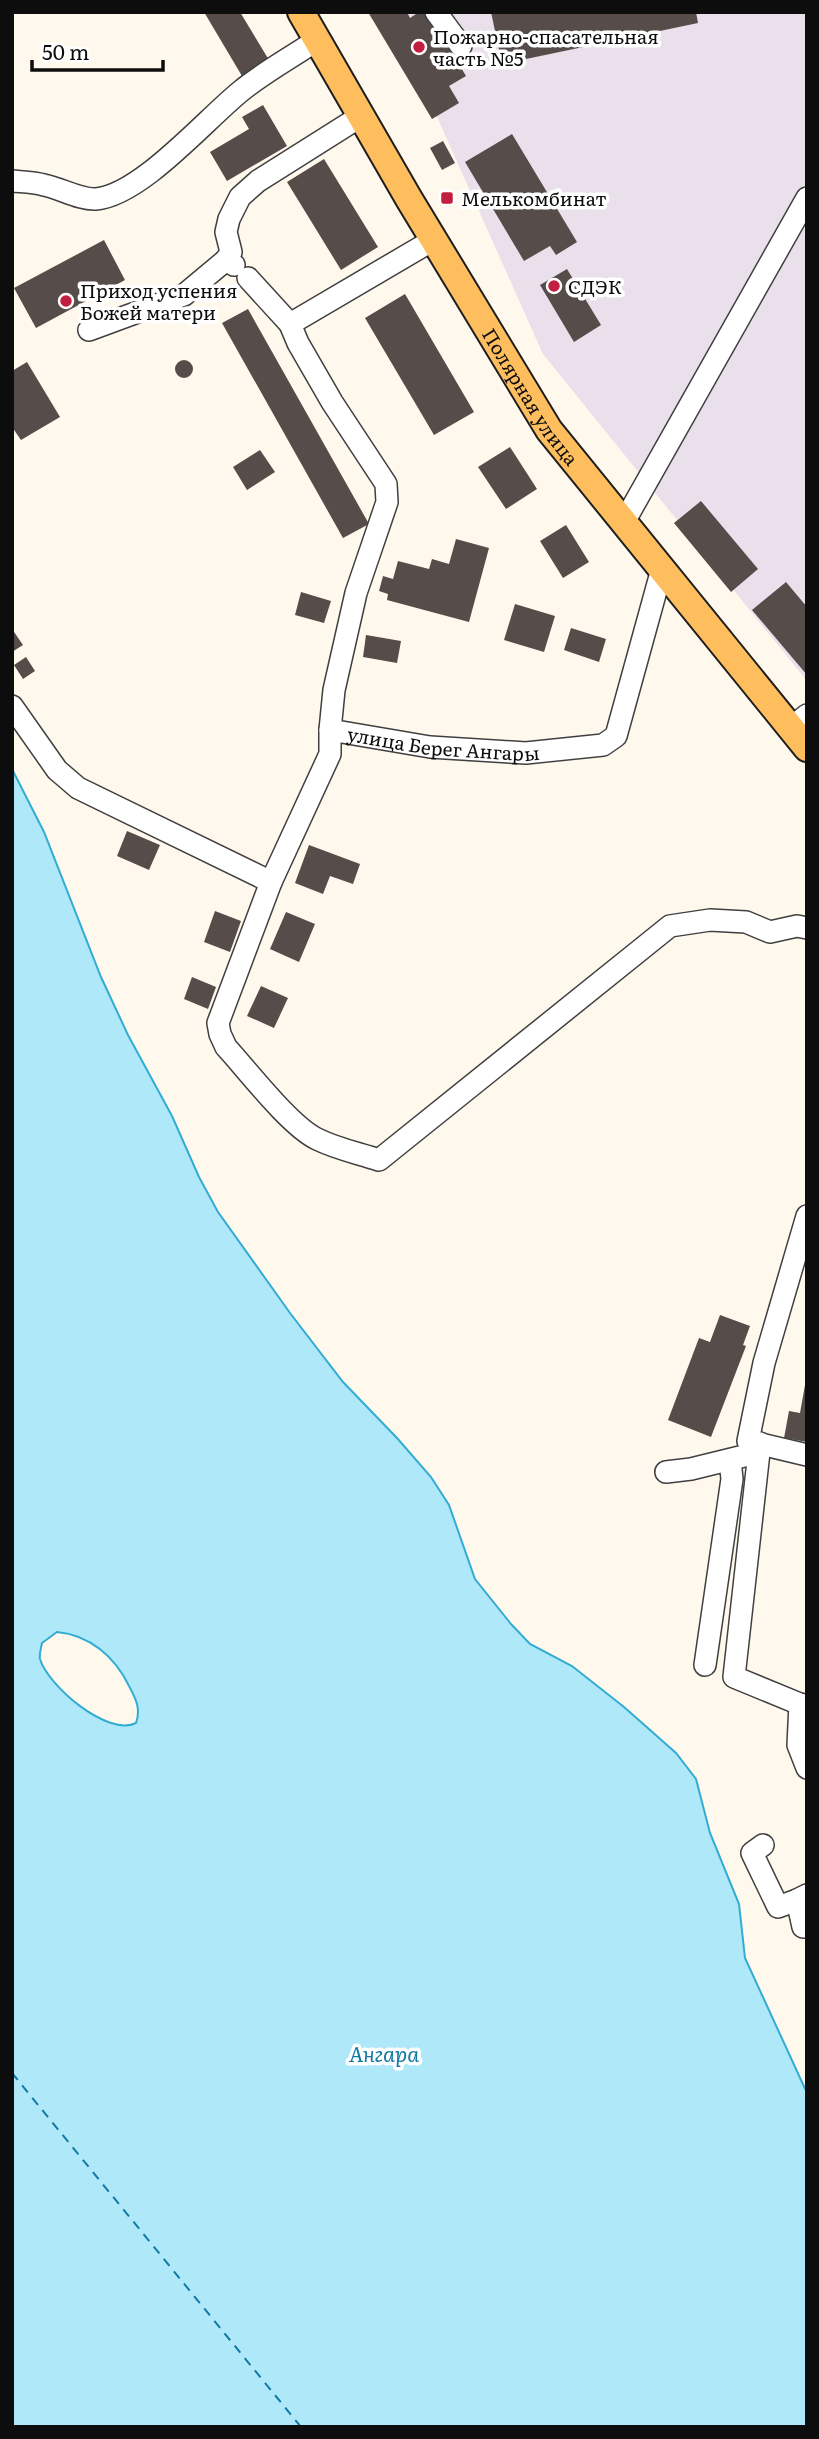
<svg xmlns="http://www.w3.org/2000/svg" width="819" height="2439" viewBox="0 0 819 2439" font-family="Literata,serif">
	<rect width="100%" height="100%" fill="#fff8ec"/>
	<!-- industrial -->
	<path fill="#e9e0ec" d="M390,12H807V681L543,354Z"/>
	<!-- water -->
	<path fill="#afe8f9" stroke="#33acd3" stroke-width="2" fill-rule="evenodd" d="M12,769L44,832L101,977L128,1035L172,1116L199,1177L218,1212L290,1313L343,1382L397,1438L431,1477L449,1505L475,1579L511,1624L530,1644L572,1666L624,1707L676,1753L696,1779L710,1833L739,1904L745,1958L807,2093V2427H12ZM57,1632C90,1635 115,1657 129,1686C136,1699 141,1709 136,1723C108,1737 48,1686 40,1659C39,1654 41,1648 42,1643Z"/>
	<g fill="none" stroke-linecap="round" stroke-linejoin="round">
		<!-- ferry -->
		<path stroke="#117aa3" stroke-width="2" stroke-dasharray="9 7" stroke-linecap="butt" d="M12,2073L301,2427"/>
	</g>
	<!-- building -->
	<path fill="#564c49" d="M204,12H240L269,60L242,76Z
		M368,12H407L410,18L419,12H428L466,76L449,86L459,103L432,119Z
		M491,12H696L698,23L502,64Z
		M263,105L287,146L227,181L210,152L249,129L242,117Z
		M512,134L577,242L556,255L550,246L524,261L465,162Z
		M443,141L455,163L442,170L430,148Z
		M324,159L378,247L341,270L287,182Z
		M104,240L125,280L36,328L14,288Z
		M567,269L601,325L574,342L540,285Z
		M405,294L474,412L434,435L365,318Z
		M248,309L369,524L343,538L222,323Z
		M175 369a9 9 0 1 1 18 0a9 9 0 1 1-18 0Z
		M27,362L60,417L21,440L12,427V371Z
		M510,447L537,489L506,509L478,467Z
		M260,450L275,472L247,490L233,467Z
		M701,501L758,569L731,592L674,523Z
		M566,525L589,562L563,578L540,541Z
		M456,539L489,548L469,622L387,600L388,594L379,591L383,576L393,579L398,561L429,569L432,559L449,564Z
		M786,582L807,607V675L752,610Z
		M301,592L331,601L324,623L295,615Z
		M515,604L555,616L544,652L504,640Z
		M571,628L606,639L599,662L564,650Z
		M12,629L23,645L12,652Z
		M366,635L401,641L397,663L363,657Z
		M26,657L35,671L23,679L14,665Z
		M127,831L160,845L149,870L117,856Z
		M309,845L360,864L353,884L330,876L323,894L295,883Z
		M215,911L241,921L230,952L204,942Z
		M286,912L315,924L299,962L270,949Z
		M192,977L216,987L208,1009L184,999Z
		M261,986L288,998L274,1028L247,1016Z
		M720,1315L750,1326L743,1345L746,1346L711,1437L668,1420L699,1338L710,1342Z
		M805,1385H807V1442L784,1438L789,1411L800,1413Z"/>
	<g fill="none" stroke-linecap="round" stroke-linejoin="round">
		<!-- minor casing -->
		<g stroke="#404040" stroke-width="24">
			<g id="minor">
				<path d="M436,12L461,46"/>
				<path d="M12,181C23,182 34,182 44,185C60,188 80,200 96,199C141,195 205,120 241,91C264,72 292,57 317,40"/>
				<path d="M226,260L231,252L226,232L229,219L240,197L258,181L361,116"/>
				<path d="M248,278L290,324L433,240"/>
				<path d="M290,324L298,343L332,402L386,484L387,502L356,593L334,690L330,730"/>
				<path d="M89,330L184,295L226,260L234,265"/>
				<path d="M624,522L807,198"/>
				<path id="s1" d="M12,706L57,770L78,788L271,882L330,754V730L430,747L526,753L603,745L616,736L662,569"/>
				<path d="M791,728L807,715"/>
				<path d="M271,882L218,1023L220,1034L226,1047C248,1071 290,1126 317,1139C337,1149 358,1153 379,1160L670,926L710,920L746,922L770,932L797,926L807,928"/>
				<path d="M807,1216L764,1363L748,1441L807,1455"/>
				<path d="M760,1443L734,1677L807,1707"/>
				<path d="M666,1472L691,1469L744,1456"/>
				<path d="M705,1665L732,1479L730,1460"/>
				<path d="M800,1704L798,1745L807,1768"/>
				<path d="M763,1845L752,1853L778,1907L797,1900"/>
				<path d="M803,1927L797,1900L807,1895"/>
			</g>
		</g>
		<!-- major casing -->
		<g stroke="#1e1e1e" stroke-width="30">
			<g id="major">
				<path id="s2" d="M301,12L409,199L549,430L807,748"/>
			</g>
		</g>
		<!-- minor -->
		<use href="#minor" stroke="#fff" stroke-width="21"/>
		<!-- major -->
		<use href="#major" stroke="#febe5d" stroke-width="26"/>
	</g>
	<!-- markers -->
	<g fill="#c21f40" stroke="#fff" stroke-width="2.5">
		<circle cx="419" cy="47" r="7"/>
		<rect x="440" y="191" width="14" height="14" rx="3.5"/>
		<circle cx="554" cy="286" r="7"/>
		<circle cx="66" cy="301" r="7"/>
	</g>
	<g text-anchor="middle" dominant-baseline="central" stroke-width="7" stroke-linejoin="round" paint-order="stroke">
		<!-- poi labels -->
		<g font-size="19" fill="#0d0d0d" stroke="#fff" text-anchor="start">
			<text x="433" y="36">Пожарно-спасательная<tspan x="433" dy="22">часть №5</tspan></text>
			<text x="461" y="198">Мелькомбинат</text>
			<text x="568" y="286">СДЭК</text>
			<text x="80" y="290">Приход успения<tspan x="80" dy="22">Божей матери</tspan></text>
		</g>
		<!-- street labels -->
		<g font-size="19" fill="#0d0d0d" stroke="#fff">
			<text stroke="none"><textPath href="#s2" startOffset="448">Полярная улица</textPath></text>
			<text stroke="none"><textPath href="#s1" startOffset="600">улица Берег Ангары</textPath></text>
		</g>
		<!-- water labels -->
		<g font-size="21" font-style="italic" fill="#117aa3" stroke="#fff">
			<text x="384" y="2052">Ангара</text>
		</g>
	</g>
	<!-- border -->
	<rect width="819" height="2439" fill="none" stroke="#0d0d0d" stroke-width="28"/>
	<!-- scale -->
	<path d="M32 60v10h131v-10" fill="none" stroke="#0d0d0d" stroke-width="3.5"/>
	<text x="42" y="60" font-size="21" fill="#0d0d0d" stroke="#ffffff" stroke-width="5" paint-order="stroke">50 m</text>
</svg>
